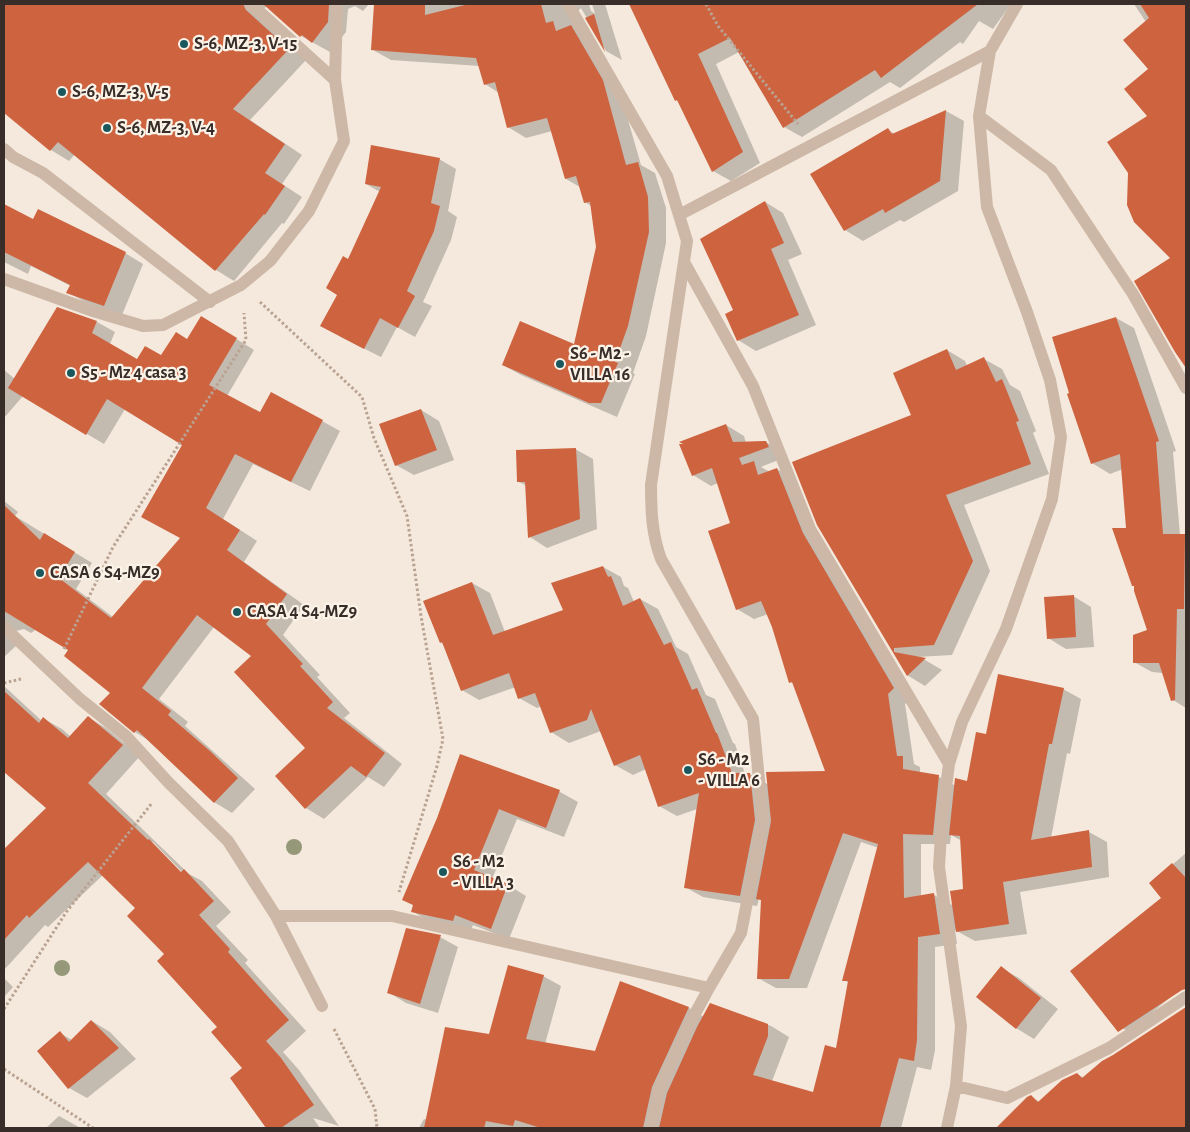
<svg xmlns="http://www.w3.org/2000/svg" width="1190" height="1132" viewBox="0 0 1190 1132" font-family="'Alegreya Sans',sans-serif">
	<rect width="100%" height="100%" fill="#f4e9dc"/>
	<!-- shadow -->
	<path fill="#0003" fill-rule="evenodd" d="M4,4H369L363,11L355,6L348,9L346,32L330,52L301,36L267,6L263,9L306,60L250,120L302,155L282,184L302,197L284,224L282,223L234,281L216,270L75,154L69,161L51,150L7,114L13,107L4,99Z
		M376,4H589L591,11L595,14L592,4H605L622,60L606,51L581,8L578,11L620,92L641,165L655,173L666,208V243L646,336L633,373L635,374L617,417L521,375L503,365L575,346L597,247L591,206L585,202L580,187L566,179L552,131L526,138L508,127L499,93L485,84L480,66L391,60L373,50Z
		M631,4H1011L993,29L979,21L963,44L960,42L900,88L890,82L802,137L784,127L739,52L716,64L760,163L731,181L713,171L679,102L676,100Z
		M1134,4H1184L1186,6V152L1182,155L1186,158V186L1145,217L1150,69L1146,22Z
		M946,111L964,121L958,191L904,222L900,220L863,241L845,230L888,130L895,134Z
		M439,159L456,169L448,211L457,217L451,240L423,302L432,306L415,337L397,327L381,357L339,336V294L348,260L380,192L366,184Z
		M765,202L783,213L802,254L788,260L816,325L756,351L738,340L735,311Z
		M4,206L34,221L125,253L143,264L122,315L85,302L67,292L71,286L31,266L28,274L4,262Z
		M1185,220H1186V366L1176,352L1171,258Z
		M58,308L97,322L115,332L110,344L138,361L162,357L188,340L219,328L254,350L227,396L261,414L322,421L340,431L310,491L253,464L223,519L257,541L244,562L304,605L283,635L320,675L317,677L350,713L344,718L402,764L384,787L368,777L324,819L306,808L277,776L307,748L253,656L214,627L159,699L188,722L185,726L255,789L232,813L214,802L148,740L135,732L101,704L111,693L70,649L37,629L31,633L24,629L16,631L17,645L4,657V501L18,512L15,516L92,563L76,589L113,617L181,538L184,445L125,409L104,444L23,396L4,418V370L15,379Z
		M1116,318L1134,328L1176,451L1173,452L1180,535L1186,537V708L1173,700L1163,673L1152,672L1134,662L1149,631L1128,530L1123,469L1110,474L1092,463Z
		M947,350L965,361L967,366L984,359L1002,369L1010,385L1020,391L1036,431L1033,433L1049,474L964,505L990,571L952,655L917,657L925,660L942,670L925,686L907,675L818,525L913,415Z
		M421,410L439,421L454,460L414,475L396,465Z
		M726,425L744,436L746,443L766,442L784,452L786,457L761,467L770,472L777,469L794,479L820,544L911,698L905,704L914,764L920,767V773L939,777L956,786L968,782L987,735L1063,689L1081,699L1070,754L1067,753L1051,838L1089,832L1107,842L1109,877L1020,892L1027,934L975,941L955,930L957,944L935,947V1050L931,1070L917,1067L901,1128H818L774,1117L770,1128H419L424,1119L427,1120L490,1035L543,976L561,986L545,1044L595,1053L621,983L689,1008L704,1017L711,1004L771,1026L789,1037L772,1081L814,1093L837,1049L849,983L844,980L879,848L861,842L807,988H776L758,978L762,901L759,899L757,906L703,897L685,887L697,809L677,816L659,806L646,769L633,775L615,765L601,731L569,743L551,732L542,706L537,708L519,698L516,687L479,700L462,690L444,645L441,643L472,583L490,593L505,632L565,611L603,567L621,577L624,586L628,588L634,602L640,599L658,609L676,647L688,654L706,695L715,699L733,743L735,744L745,774H750L769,785L827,772L795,684L790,682L768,614L754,619L737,609L731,524L718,483L711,486L693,475L687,445ZM951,835L962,841L964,890L954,906L934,895L921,897V844H950Z
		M575,449L593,459L597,529L547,548L530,537L527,486L519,482Z
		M1073,596L1091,607L1094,647L1066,649L1048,638Z
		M4,686L42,721L44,719L62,729L71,737L89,718L106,728L140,756L106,794L189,874L202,881L231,912L216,926L248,960L245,963L306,1031L283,1052L299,1070L339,1126L313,1118L320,1128H267L232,1078L244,1068L219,1027L166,954L136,908L103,875L48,927L45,925L4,970V850L48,808L4,770ZM150,842H153L186,876L184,878Z
		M461,756L560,792L578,802L564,837L517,819L492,879L508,885L526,896L509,939L473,925L471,930L430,922L412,911L438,818Z
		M1186,853V984L1129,1032L1111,1021L1163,898L1151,883Z
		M440,937L458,947L438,1013L406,1003L388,992Z
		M1001,968L1019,978L1058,1009L1034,1039L1016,1028Z
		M4,978L13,987L4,997Z
		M1186,1015V1128H1140L1138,1126L1136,1128H999L1031,1097L1040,1102L1077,1074L1084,1078L1124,1055Z
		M92,1021L110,1032L136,1059L87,1098L69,1088L60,1033L72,1040Z
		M59,1116L77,1126L79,1128H46Z"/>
	<!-- building -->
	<path fill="#ce6340" d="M4,4H243L246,10L289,49L233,109L285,144L265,173L285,186L265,215L264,214L215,271L58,142L50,151L4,113Z
		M263,4H329L328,22L312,43L302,35L300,37Z
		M374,4H425V15L469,4H541L546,23L553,21L556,31L571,25L603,80L626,165L638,162L648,197L649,232L628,326L615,362L618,363L601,403H589L502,365L520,321L574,344L596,247L590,202L584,203L576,176L565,179L547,118L507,128L495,82L484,85L476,58L371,50Z
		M629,4H978L881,78L875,70L783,128L730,38L698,54L743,152L712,172L677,100L675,101Z
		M1140,4H1186V368L1175,352L1134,281L1170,258L1134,222L1127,205L1128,173L1107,142L1147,116L1124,89L1148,69L1123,40L1149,18Z
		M594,14L605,52L585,18Z
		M946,110L940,181L885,213L883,209L844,231L810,174L888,128L892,134Z
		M371,145L440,158L431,203L440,206L434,231L407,291L415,296L398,328L380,318L364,349L320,326L337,295L326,288L343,256L348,259L381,187L365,184Z
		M765,201L784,243L771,249L799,315L737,341L725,314L733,310L700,239Z
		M4,204L33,219L38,209L126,252L104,306L66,293L70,285L4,252Z
		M57,307L97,321L92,333L137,359L145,346L161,355L176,332L187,339L201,316L237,338L209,385L260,412L271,392L323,420L291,482L235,454L206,508L240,530L227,550L287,594L266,624L303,664L300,666L333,702L327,708L385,753L366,777L351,766L305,809L275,776L305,748L234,672L251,656L197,615L142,688L171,711L168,715L210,751L238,778L214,803L137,730L134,733L99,704L110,693L64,656L68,650L4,611V505L40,540L44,533L75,552L59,578L111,618L180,538L141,517L182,445L107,399L86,435L8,388Z
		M1116,317L1159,441L1156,442L1163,534H1185L1184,609H1177L1175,700L1171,701L1159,663H1133V635L1147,630L1134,591V586H1132L1112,528H1126L1120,454L1091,464L1067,394L1069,393L1052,337Z
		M947,349L956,370L984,357L996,382L1002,379L1019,421L1016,422L1031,464L946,495L973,561L934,645L894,648V652L926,658L907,676L817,525L792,462L911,415L893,373Z
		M421,409L437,450L395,466L379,424Z
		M726,424L733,442L766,441L769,447L739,458L742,465L754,461L758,475L777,468L803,533L894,688L888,694L897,756H903V769L939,775L933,835L903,834L904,898L934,893L940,934L918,937L917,1040L914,1061L899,1058L880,1128H659L667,1093L697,1027L710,1003L768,1024V1036L753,1075L813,1092L825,1045L836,1048L848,981H842L878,844L843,833L789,979H757L761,900L756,899L771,821L766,772L825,771L792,682L789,683L772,627L761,601L736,610L708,531L730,523L712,468L692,476L679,444H683L679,442Z
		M576,448L580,519L528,538L525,482H517L516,450Z
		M603,566L608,577L611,576L623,606L640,598L664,645L671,642L692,690L697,688L716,733H717L732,773H750L755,820L740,896L684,888L699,793L658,807L640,755L614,766L591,709L587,720L550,733L535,693L518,699L509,673L461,691L442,642L440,643L423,601L472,582L493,635L563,610L551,583Z
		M1074,595L1076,637L1047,639L1044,597Z
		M998,674L1064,688L1052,744H1049L1031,840L1089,830L1092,867L1003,882L1009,924L956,932L950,891L963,889L960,836L949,835L955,778L967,781L976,732L986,734Z
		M4,691L39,723L43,717L68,738L88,716L123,745L88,783L148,840L149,839L181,872L184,869L214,901L199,915L230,949L228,952L289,1020L266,1041L281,1058L314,1105L281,1128H266L230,1078L242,1068L211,1032L217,1027L157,961L164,954L127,916L135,908L88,862L29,918L27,915L4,940V849L46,808L4,772Z
		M460,754L560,790L546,828L499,809L474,870L508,884L491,929L455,915L453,921L411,912L413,905L402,900L437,818Z
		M1172,863L1186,878V989L1182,990L1118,1032L1070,971L1161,898L1149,883Z
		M406,928L441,935L420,1004L387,993Z
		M508,965L544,975L526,1039L595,1051L620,981L689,1007L652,1087L643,1128H541L515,1120L513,1126L486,1121L484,1128H424L445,1027L489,1034Z
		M1001,966L1041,998L1016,1029L976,997Z
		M1186,1007V1128H996L1027,1097L1031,1095L1038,1102L1062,1080L1077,1073L1082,1078L1102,1061L1113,1055Z
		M91,1020L119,1048L68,1089L37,1051L60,1031L69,1042Z"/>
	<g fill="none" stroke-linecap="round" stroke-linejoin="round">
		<!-- path -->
		<path stroke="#b9a291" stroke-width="3" stroke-dasharray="2.5 2.5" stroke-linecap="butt" d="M706,4L718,26L798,124
			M260,302L362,397L374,438L407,516L421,616L443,739L437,766L399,892
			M64,649L113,547L246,340L244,313
			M4,683L21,679
			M4,1009L67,911L152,803
			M334,1029L375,1109L377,1128
			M4,1069L93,1128"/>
		<!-- minor -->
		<path stroke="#cdb8a7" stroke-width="12" d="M251,4L335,80
			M568,4L667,176L687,241L651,485C651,511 652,535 661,559L753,719L763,820L741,933L709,988L690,1023L659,1090L651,1128
			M979,116L1051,170L1133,294L1186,388
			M4,149L13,157L43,173L210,302
			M679,215L990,51
			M684,262L753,386L810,529L949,764
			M4,279L93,311L143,326L163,325L241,285L270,261L309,211L344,141L335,80L337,4
			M4,627L80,699L126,736L168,782L228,841L276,916L322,1006
			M276,916H392L709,988
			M956,1086L1007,1098L1109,1048L1186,997
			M947,1128L956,1086L961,1026L939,867L942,818L949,764L962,722L1006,629L1052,499L1061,437L1050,380L1027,312L987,207L979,116L990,51L1017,4"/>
	</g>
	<!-- trees -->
	<g fill="#95997a">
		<circle cx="294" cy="847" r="8"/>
		<circle cx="62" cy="968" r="8"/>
	</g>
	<!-- markers -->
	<g fill="#1a585d" stroke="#fbf3e8" stroke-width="2">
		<circle cx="184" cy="44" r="5"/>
		<circle cx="62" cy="92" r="5"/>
		<circle cx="107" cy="128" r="5"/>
		<circle cx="560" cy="364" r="5"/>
		<circle cx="71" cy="373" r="5"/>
		<circle cx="40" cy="573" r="5"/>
		<circle cx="237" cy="612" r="5"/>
		<circle cx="688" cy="770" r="5"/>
		<circle cx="443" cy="872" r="5"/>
	</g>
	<g text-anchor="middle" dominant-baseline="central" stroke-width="4.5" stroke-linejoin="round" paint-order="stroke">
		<!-- poi labels -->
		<g font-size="18" font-weight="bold" fill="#382d28" stroke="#fbf3e8" text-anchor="start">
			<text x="194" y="44">S-6, MZ-3, V-15</text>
			<text x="72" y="92">S-6, MZ-3, V-5</text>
			<text x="117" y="128">S-6, MZ-3, V-4</text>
			<text x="570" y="354">S6 - M2 -<tspan x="570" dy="21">VILLA 16</tspan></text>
			<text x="81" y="373">S5 - Mz 4 casa 3</text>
			<text x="50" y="573">CASA 6 S4-MZ9</text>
			<text x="247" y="612">CASA 4 S4-MZ9</text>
			<text x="698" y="760">S6 - M2<tspan x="698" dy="21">- VILLA 6</tspan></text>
			<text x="453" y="862">S6 - M2<tspan x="453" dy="21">- VILLA 3</tspan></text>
		</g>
	</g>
	<!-- border -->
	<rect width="1190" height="1132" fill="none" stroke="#382d28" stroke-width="10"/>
</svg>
